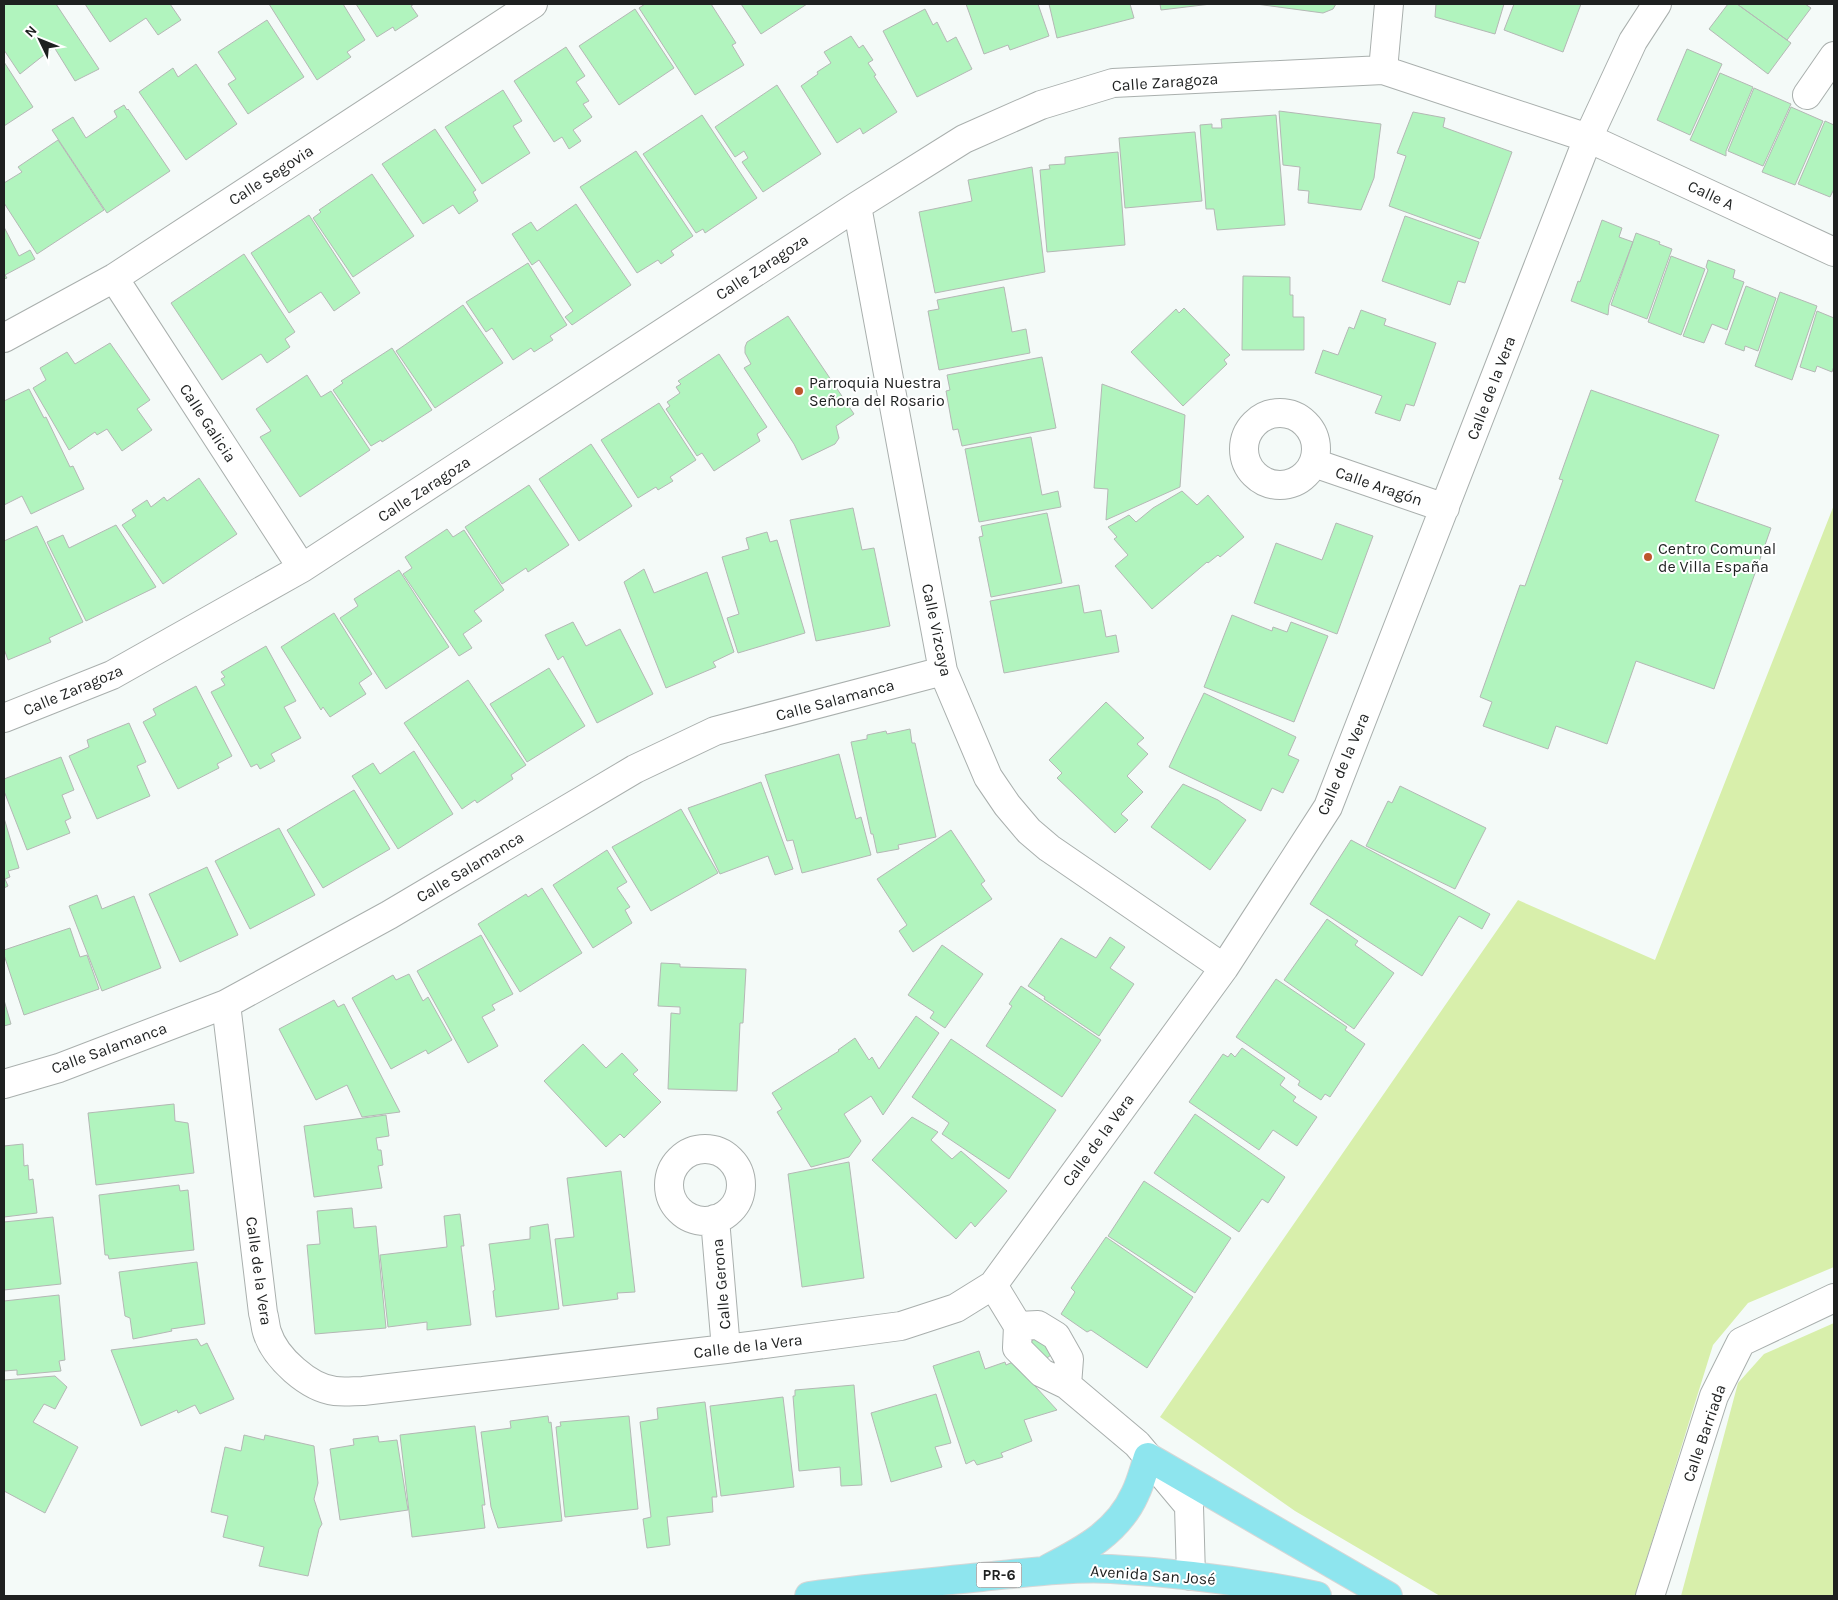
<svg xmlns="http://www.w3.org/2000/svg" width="1838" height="1600" viewBox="0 0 1838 1600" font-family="Karla,sans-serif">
	<rect width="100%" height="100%" fill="#f4faf8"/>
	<!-- green -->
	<path fill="#d8efab" d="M1834,505V1267L1748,1303L1713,1345L1635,1596H1440L1295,1511L1160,1417L1518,900L1655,960Z
		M1834,1323V1596H1681L1738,1383L1764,1354Z"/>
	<!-- building -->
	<path fill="#b1f4be" stroke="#b4b8b5" d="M4,4H56L99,69L75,81L54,47L20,74L4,50Z
		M85,4H170L181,20L158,35L146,18L110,42Z
		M269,4H343L365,40L347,52L351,57L317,80Z
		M356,4H414L411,6L418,16L395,31L393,27L377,37Z
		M645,4H711L736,43L732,45L744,65L695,95L639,8Z
		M741,4H807L761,34Z
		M966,4H1038L1049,36L1010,50L1008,45L984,54Z
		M1049,4H1130L1134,18L1057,38Z
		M1160,4H1211L1161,10Z
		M1256,4H1336L1333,9L1323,13Z
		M1436,4H1504L1495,34L1435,17Z
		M1514,4H1581L1563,52L1504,30Z
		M1728,4H1737L1791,43L1768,74L1709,29Z
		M1737,4H1805L1811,8L1787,40Z
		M635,9L674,68L619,105L579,46Z
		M925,9L933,25L937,22L947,42L956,37L972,69L917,97L883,31Z
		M267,20L304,77L248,114L228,84L236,79L218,52Z
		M851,36L859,48L863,45L873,60L868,63L876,75L874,76L897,112L863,134L860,128L837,143L801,86L818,74L817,72L831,63L824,52Z
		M566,47L585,76L576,82L589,101L583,104L592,117L573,130L581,141L569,149L562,137L554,142L514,81Z
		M1687,49L1722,64L1690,135L1657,120Z
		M4,62L33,107L4,126Z
		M196,64L237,124L186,160L139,92L173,68L178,77Z
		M1720,73L1753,87L1726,151V156L1690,140Z
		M777,85L821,154L763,192L742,162L748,158L744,151L735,157L715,127Z
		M1754,88L1791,104L1763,166L1728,151Z
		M503,90L522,121L513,126L530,153L482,184L445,127Z
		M124,105L127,110L128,109L170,171L107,213L52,130L73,117L86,138L117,117L114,111Z
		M1791,107L1823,121L1795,185L1762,172Z
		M1279,111L1381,124L1374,178L1361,210L1308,203L1309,191L1298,190L1300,167L1283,165Z
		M1413,112L1445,118L1443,127L1512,152L1480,239L1389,206L1406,156L1397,153Z
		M702,115L757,198L705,233L703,229L696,233L643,154Z
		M1276,115L1285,225L1217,230L1214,209H1206L1200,125L1212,124V128H1222L1221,119Z
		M1825,121L1834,125V189L1830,197L1798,184Z
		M435,129L476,190L473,192L478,201L459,214L453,205L423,224L382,164Z
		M1195,132L1202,201L1125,208L1119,138Z
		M58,140L104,210L37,254L4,203V183L22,172L18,167Z
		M636,151L693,236L671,251L674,255L661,264L658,260L637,273L580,187Z
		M1118,152L1125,245L1047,252L1040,170L1050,169L1049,165L1065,164V157Z
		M1032,167L1045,272L935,293L919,212L972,201L968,180Z
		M372,174L414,236L353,277L313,218L321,212L319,210Z
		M576,204L631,285L572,325L565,317L573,311L539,260L532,265L512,234L531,222L537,231Z
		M309,215L360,293L334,311L321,292L289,313L251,253Z
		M1405,216L1479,242L1465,283L1458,281L1450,305L1382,281Z
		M1602,220L1622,228L1619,237L1633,242L1609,305L1608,315L1571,301L1578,281L1580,282Z
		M4,227L19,256L30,250L35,259L5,275L7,278L4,279Z
		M1636,233L1660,242L1659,244L1672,249L1647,319L1611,305Z
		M244,254L295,332L285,339L290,347L267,363L261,354L222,380L171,303Z
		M1671,256L1705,269L1681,335L1648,322Z
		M1708,260L1735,270L1733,278L1744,282L1727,330L1712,324L1704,343L1683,336L1708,270L1706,267Z
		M528,263L567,325L550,336L553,340L534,352L531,348L513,360L492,328L486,332L466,302Z
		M1243,276L1290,277V295H1293V317H1304V350H1242Z
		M1746,286L1776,298L1758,351L1745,346L1744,351L1725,344Z
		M1004,287L1012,332L1026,329L1030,353L939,370L928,311L939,309L937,300Z
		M1780,292L1817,306L1792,380L1755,366Z
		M463,305L503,363L435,408L396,351Z
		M1184,308L1230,355L1224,360L1227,364L1183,406L1131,352L1176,309L1179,313Z
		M1361,310L1386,319L1384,325L1436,343L1414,406L1406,404L1400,421L1375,413L1382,396L1315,373L1323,350L1338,355L1349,327L1354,329Z
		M1817,311L1834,318V366L1832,372L1817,366L1815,372L1800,367Z
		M788,316L854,414L836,426L839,438L835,444L802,460L794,444L744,368L751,364L745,353V347L747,342Z
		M110,343L150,400L137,409L152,430L122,451L107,429L97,435L95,432L69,450L33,388L46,380L40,368L67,352L75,364Z
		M392,348L432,410L382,442L381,440L371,446L333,390L343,383L341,381Z
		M719,354L767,427L757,434L760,441L714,471L702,453L697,456L666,409L670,406L667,402L680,393L676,387L681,384L678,381Z
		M1042,357L1056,428L962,446L958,429L953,430L946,391L950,390L947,375Z
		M307,375L321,397L331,391L370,450L300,497L260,437L271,431L256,409Z
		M1102,384L1185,415L1180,487L1106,520L1108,489L1094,488Z
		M29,389L44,418L46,417L70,467L73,466L84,489L31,514L22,496L4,505V401Z
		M1591,390L1719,435L1695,501L1771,528L1714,689L1636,661L1607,744L1556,726L1548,749L1483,726L1492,702L1480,697L1520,585L1525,586L1563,480L1559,479Z
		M659,403L696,460L670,477L673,481L658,490L656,487L638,498L601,440Z
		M1031,437L1042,495L1058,491L1061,507L979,522L965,449Z
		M591,444L632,506L579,541L539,479Z
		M199,478L237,534L163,584L122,525L136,516L132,510L147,500L151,507L164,497L167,501Z
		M529,485L569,545L528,572L526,568L502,584L465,527Z
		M1182,491L1197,505L1208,495L1244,537L1220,557L1218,555L1208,563L1207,562L1152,609L1115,566L1128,555L1114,539L1117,537L1108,527L1129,515L1136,522L1153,508Z
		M853,508L862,550L874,548L890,626L816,641L790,520Z
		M1047,513L1062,583L991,597L979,537L983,536L981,526Z
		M1336,523L1373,536L1337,634L1254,603L1276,543L1322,560Z
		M116,525L156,587L86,621L47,542L63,535L69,548Z
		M37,526L83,622L49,638L51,642L8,660L4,649V541Z
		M447,529L453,537L464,530L504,590L474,611L482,621L463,634L472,648L459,656L403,574L412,568L405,557Z
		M767,532L770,542L777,540L805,633L738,653L727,618L739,614L722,557L749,549L746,538Z
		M644,569L654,593L707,572L734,652L713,662L716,667L666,688L624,582Z
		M399,570L449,647L386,689L340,618L358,606L354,599Z
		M1079,585L1084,613L1101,610L1106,637L1116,635L1119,652L1004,673L990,601Z
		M334,613L372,674L359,683L366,694L330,717L323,707L321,710L281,647Z
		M1232,615L1272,631L1273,627L1287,632L1291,622L1328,636L1294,722L1204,687Z
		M573,622L586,646L620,629L653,694L597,723L563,656L558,660L545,635Z
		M266,646L296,701L284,707L301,738L271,754L275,761L260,769L257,764L251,767L211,692L225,685L221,679L225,677L221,672Z
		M549,668L585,726L527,762L490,704Z
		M468,680L526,765L511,775L513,779L477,803L475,800L462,809L404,723Z
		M196,686L232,756L217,764L219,768L178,789L143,722L156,715L153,709Z
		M1204,693L1296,737L1288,755L1299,760L1283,793L1272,788L1261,811L1169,767Z
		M1106,702L1144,738L1137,744L1148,754L1127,776L1143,792L1121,814L1128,820L1115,833L1057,778L1062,773L1049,760Z
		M129,723L146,762L137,766L150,796L97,819L69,756L89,747L87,740Z
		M910,729L912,743H915L936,837L898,845L899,849L877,853L873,834H871L851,742L867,739V735L886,731L887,734Z
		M414,751L453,814L398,849L352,776L373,763L380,774Z
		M839,754L856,819L861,817L871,855L802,873L793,840L787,841L765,775Z
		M61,757L74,790L62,795L71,818L65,821L70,833L27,850L4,791V779Z
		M761,782L793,869L775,875L768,856L720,874L688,808Z
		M1183,784L1218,800L1246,820L1210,870L1151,827Z
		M1400,786L1486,828L1455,889L1366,846L1388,801L1392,803Z
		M354,790L390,849L323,888L287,830Z
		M681,809L718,873L651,911L612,847Z
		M4,818L19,868L8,871L10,877L5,879L8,886L4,888Z
		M279,828L315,895L250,929L215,861Z
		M951,830L985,881L981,884L992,899L913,952L899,931L907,925L877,879Z
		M1351,840L1490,914L1482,929L1459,916L1422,976L1310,904Z
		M607,850L627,882L617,888L630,907L625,910L632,923L593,948L553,885Z
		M207,867L238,935L180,962L149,894Z
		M542,888L582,953L520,992L478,924L526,894L528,897Z
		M97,895L102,909L134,896L161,968L102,991L69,906Z
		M1327,919L1358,941L1355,945L1394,973L1354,1029L1284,980Z
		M70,928L80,957L87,955L99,989L24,1015L4,955V950Z
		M481,935L513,994L492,1005L495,1010L482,1017L498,1046L468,1063L417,971Z
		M1110,937L1125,947L1110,968L1134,984L1099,1036L1044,999L1045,997L1028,986L1061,938L1096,958Z
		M942,945L983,974L945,1028L930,1018L934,1012L908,995Z
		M661,963L680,964V967L746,969L743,1023H740L737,1091L668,1089L671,1013L680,1014V1007L658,1006Z
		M409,974L423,1001L428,997L452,1040L428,1054L426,1050L391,1069L352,998L393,975L396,980Z
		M1276,979L1347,1027L1345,1030L1365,1044L1330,1097L1325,1094L1321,1100L1298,1085L1300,1081L1236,1037Z
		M1021,986L1101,1040L1062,1097L986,1046L1012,1006L1009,1004Z
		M4,1000L11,1024L4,1026Z
		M334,1000L338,1007L344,1004L400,1112L362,1117L347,1085L316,1100L279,1029Z
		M916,1016L939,1033L883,1115L871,1096L844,1114L861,1141L849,1157L811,1167L777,1112L782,1109L772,1093L839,1051L838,1050L855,1038L869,1060L872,1057L879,1069Z
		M951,1039L1056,1110L1009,1179L942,1134L949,1123L912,1097Z
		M583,1044L606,1068L622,1053L638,1070L633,1074L661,1102L624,1138L620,1134L606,1147L544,1081Z
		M1242,1048L1285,1078L1280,1085L1296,1097L1293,1101L1317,1117L1297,1146L1273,1130L1259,1150L1189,1102L1223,1054L1228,1057L1231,1053L1235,1057Z
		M174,1104L175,1121L188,1123L194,1173L96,1185L88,1113Z
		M1195,1114L1285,1177L1268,1203L1262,1199L1239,1232L1154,1173Z
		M386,1115L389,1136L376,1138L378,1150H381L383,1165L378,1166L382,1188L314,1197L304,1126Z
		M912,1117L938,1132L931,1140L952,1159L961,1151L1007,1191L975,1227L971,1222L956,1239L872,1160Z
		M23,1144L24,1166L28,1165L29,1180L33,1179L37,1213L4,1217V1146Z
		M849,1162L864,1278L802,1287L788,1174Z
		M621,1171L635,1292L617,1293L618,1299L563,1306L555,1239L574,1237L567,1178Z
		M1144,1181L1231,1238L1195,1293L1108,1236Z
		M179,1185L180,1191L188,1190L194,1250L109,1259L108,1255H105L99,1195Z
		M352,1208L354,1228L376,1226L386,1328L315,1334L307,1245L320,1244L317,1211Z
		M460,1214L464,1246H461L471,1325L427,1330V1322L388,1327L380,1255L447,1247L444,1216Z
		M53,1217L61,1284L4,1290V1222Z
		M548,1224L559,1309L496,1317L493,1291L495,1290L489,1244L530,1239V1227Z
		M1106,1237L1193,1297L1147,1368L1091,1330L1087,1332L1061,1314L1075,1292L1071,1288Z
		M197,1262L205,1324L171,1329L172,1331L133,1339L130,1318L125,1316L119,1272Z
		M59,1295L65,1360L59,1361L61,1371L17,1375V1370L4,1371V1301Z
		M1039,1335L1055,1352L1043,1361L1027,1345Z
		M197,1339L201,1346L207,1343L234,1399L200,1414L195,1405L178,1413L177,1410L141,1426L111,1350Z
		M979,1351L985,1369L1005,1362L1006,1365L1013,1362L1057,1410L1024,1420L1032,1441L1001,1453L1003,1457L977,1465L974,1460L966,1464L933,1366Z
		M55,1376L67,1387L55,1409L44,1404L33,1422L78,1447L45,1513L4,1491V1380Z
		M854,1385L862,1485L841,1486L840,1467L799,1471L793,1396H795V1390Z
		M936,1394L951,1443L935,1447L942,1467L891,1482L871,1413Z
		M783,1397L794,1487L721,1496L710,1406Z
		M705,1402L717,1497H712L713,1512L667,1517L670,1545L647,1548L643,1519L651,1517L640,1422L658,1419L657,1408Z
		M548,1416L549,1423L551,1422L562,1521L498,1528L491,1507L481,1432L511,1428L510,1421Z
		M629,1416L638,1509L565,1517L556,1427L561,1426L560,1422Z
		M475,1426L485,1505H482L485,1528L412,1537L400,1435Z
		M244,1435L264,1440L265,1435L314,1446L318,1483L314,1499L322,1524L319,1529L308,1576L259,1566L264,1547L223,1537L228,1516L211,1512L225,1447L241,1451Z
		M378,1436L379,1442L397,1440L408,1510L340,1520L330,1449L354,1445L353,1439Z"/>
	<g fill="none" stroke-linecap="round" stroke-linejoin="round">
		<!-- street casing -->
		<g stroke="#a9afad" stroke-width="30">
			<path id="street" d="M1383,70L1389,4
				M1807,95L1834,56
				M857,206L943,671L988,777L1007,805L1029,831L1049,848L1224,968
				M114,278L302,568
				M4,338L114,278L533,4
				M1244 449a36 36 0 1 1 72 0a36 36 0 1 1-72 0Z
				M1314,463L1445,508
				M4,718L112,675L302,568L857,206L964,139L1041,105L1113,83L1383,70L1588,138L1834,252
				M226,1004L263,1313C265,1319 265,1326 267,1332C275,1358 309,1388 335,1391C344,1392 354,1391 363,1391L726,1349L901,1326L956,1308L993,1285L1224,968L1328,807L1588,138L1633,41L1657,4
				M4,1084L59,1068L226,1004L389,915L635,769L715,731L943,671
				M669 1185a36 36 0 1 1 72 0a36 36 0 1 1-72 0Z
				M715,1219L726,1349
				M993,1285L1018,1326L1017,1348L1042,1373L1067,1385L1137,1444L1189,1506L1191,1576
				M1018,1326L1038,1325L1056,1336L1069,1359L1067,1385
				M1650,1596L1714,1396L1741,1342L1834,1298"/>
		</g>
		<!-- primary casing -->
		<g stroke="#d6d7d7" stroke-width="30">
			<path id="primary" d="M1049,1568C1084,1550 1118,1532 1135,1494C1141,1482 1144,1469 1148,1457L1388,1596
				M809,1596C867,1588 924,1583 982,1577C1025,1573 1068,1567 1111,1569C1180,1573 1250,1582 1317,1596"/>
		</g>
		<!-- street -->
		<use href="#street" stroke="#fff" stroke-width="28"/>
		<!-- primary -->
		<use href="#primary" stroke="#8ee5ee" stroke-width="28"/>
	</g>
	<!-- markers -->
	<g fill="#bd562c" stroke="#fff" stroke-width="2">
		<circle cx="799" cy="391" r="5"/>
		<circle cx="1648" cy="557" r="5"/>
	</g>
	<g text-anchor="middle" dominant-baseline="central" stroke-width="4" stroke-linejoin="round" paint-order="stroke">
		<!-- shield labels -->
		<rect fill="#fff" stroke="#626363" stroke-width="1" x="976.5" y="1562.5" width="45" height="25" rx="4"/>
		<g font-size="15" font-weight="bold" fill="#1e2020">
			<text x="999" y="1575">PR-6</text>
		</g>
		<!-- street labels -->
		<g font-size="16" fill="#1e2020" stroke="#fff">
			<text transform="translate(1165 82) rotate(-4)">Calle Zaragoza</text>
			<text transform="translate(271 175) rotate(-33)">Calle Segovia</text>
			<text transform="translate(1711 195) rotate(25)">Calle A</text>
			<text transform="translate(762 267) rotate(-33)">Calle Zaragoza</text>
			<text transform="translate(1491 388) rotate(-69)">Calle de la Vera</text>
			<text transform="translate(208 423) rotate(57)">Calle Galicia</text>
			<text transform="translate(1379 486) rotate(19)">Calle Aragón</text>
			<text transform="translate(424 489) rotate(-33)">Calle Zaragoza</text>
			<text transform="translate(937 630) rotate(78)">Calle Vizcaya</text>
			<text transform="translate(73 690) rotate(-23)">Calle Zaragoza</text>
			<text transform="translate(835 700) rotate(-15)">Calle Salamanca</text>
			<text transform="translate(1343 764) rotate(-67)">Calle de la Vera</text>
			<text transform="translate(470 867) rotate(-31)">Calle Salamanca</text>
			<text transform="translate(109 1048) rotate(-20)">Calle Salamanca</text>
			<text transform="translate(1098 1140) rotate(-54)">Calle de la Vera</text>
			<text transform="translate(259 1271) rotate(82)">Calle de la Vera</text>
			<text transform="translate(721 1284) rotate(-95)">Calle Gerona</text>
			<text transform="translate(748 1346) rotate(-7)">Calle de la Vera</text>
			<text transform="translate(1704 1433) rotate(-71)">Calle Barriada</text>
			<text transform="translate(1153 1575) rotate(4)">Avenida San José</text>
		</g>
		<!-- poi labels -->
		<g font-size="16" fill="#1e2020" stroke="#fff" text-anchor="start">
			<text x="809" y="382">Parroquia Nuestra<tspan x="809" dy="18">Señora del Rosario</tspan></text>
			<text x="1658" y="548">Centro Comunal<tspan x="1658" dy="18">de Villa España</tspan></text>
		</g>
	</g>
	<!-- border -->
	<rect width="1838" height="1600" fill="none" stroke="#1e2020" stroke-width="10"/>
	<!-- north arrow -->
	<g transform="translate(40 40) rotate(313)" stroke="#ffffff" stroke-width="4" paint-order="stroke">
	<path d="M0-4L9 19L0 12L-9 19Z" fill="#1e2020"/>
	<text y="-8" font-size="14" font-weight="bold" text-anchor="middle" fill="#1e2020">N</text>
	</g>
</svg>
